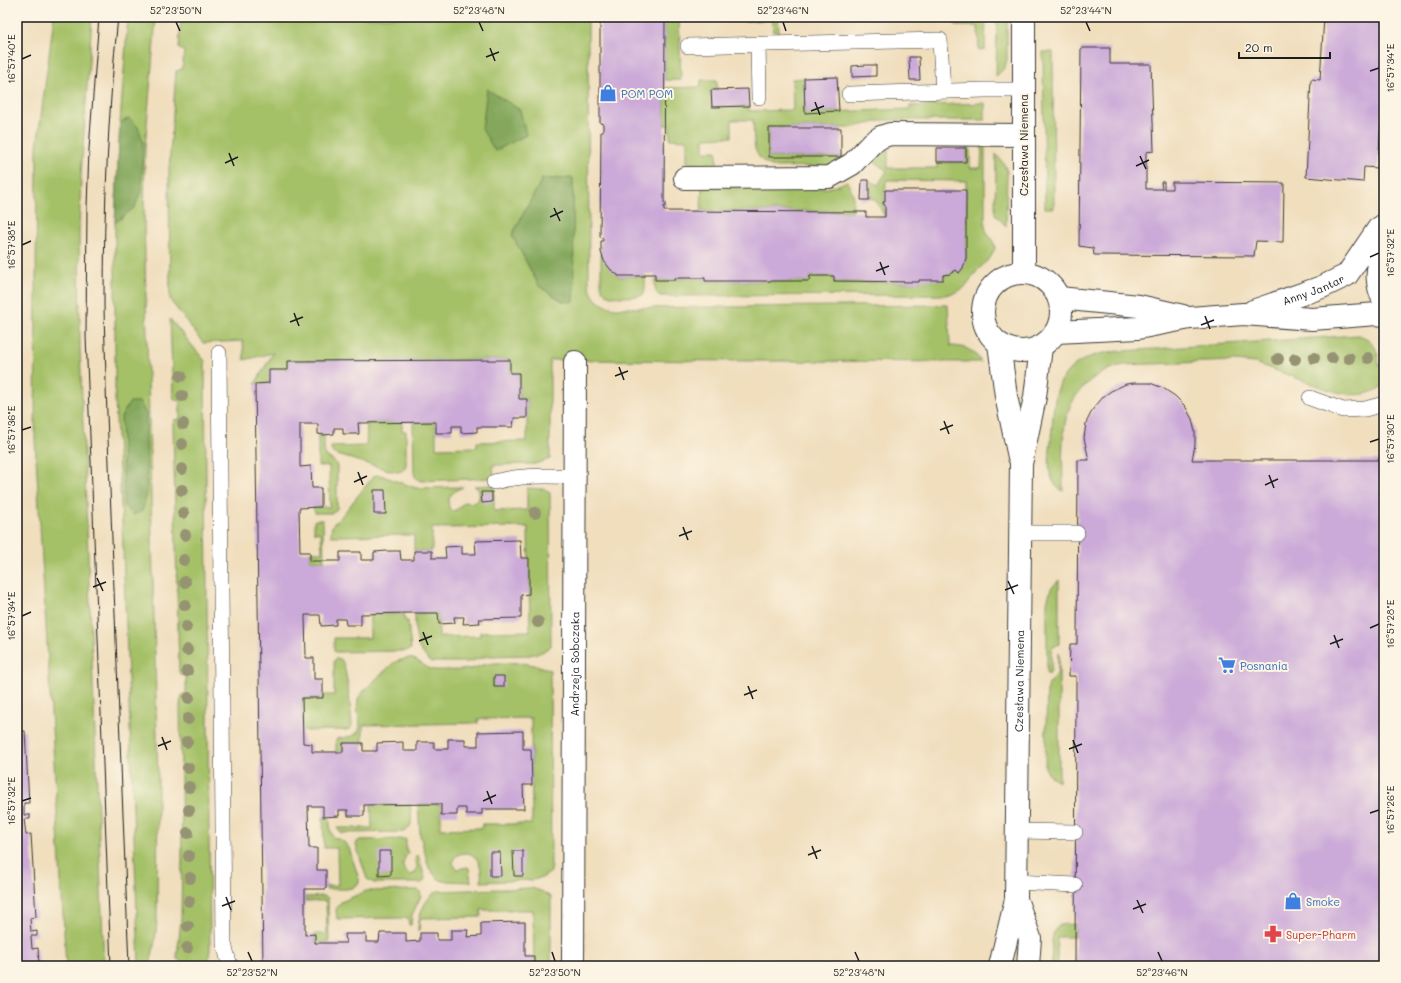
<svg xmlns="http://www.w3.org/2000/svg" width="1401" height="983" viewBox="0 0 1401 983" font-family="Mali,sans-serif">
	<rect width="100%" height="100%" fill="#fcf5e5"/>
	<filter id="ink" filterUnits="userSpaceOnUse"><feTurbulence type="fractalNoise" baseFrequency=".025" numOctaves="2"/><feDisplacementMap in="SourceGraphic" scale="8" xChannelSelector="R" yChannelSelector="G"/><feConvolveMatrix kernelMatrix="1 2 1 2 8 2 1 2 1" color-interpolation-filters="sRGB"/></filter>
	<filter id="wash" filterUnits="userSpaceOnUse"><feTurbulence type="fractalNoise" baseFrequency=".012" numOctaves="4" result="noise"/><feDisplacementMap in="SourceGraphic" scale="16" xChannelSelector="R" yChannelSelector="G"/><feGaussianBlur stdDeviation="0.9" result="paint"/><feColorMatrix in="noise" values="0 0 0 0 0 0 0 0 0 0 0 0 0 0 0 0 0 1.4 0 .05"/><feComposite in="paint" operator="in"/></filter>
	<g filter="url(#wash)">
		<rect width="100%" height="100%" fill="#f0debd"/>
		<!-- green -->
		<path fill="#a5c168" stroke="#606e42" d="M54,17H92L81,176L79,230L80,348L104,966H66L35,440L37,147Z
			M128,17H156L145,148L144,217L158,779L157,921L155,941L150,966H139L122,522L115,400V223L120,123Z
			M181,17H588L589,283C592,299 599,305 615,308L948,305L950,346C965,346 974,350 981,362L550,360V459L535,464L493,465L494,478L422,481C417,480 415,478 414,473L413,422H436V448L477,447V442L527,441V399H519V373H510V360L288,361V370H269V383L255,384L273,353L244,360L243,341L203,343L170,300L169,169L176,71L182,69L184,51L179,49V47Z
			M665,17H679L681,80H665Z
			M744,17H778L779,32H773L772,20L744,21Z
			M955,17H986L985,49L979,50L978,26H955Z
			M997,17H1007V60C1005,68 1002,71 996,76Z
			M1043,52H1053L1054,208H1045Z
			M804,78L805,113L910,109V106L985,103V120H885L849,128H769V157H847L833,166L774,167C749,158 755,140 753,120H732V137L704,138V151H717V166H702L687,162V140L670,139V125H664L665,88L701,87V80H717V90H711L712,107L749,106V111L793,110L792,79Z
			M888,145V168H937V162H966V145H970V168H981L982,145H985V226C986,235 994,239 995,248L991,257L977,271L964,288L957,292L945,295L660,296C654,292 655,287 655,280H675V278H705V281H809L810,276H834V282H919V280L947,275L956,270L959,273L963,268L966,258V181L886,180L885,202H883V204L885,205V217L875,199H871V181L878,185L887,171L869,158Z
			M996,154L1004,164L1007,171L1006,226L995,214Z
			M847,181L853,193V211H701L702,187L828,188L839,185Z
			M601,245C601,258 607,267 618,275V276H645V290L643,295C637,297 614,298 608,295C603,293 601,287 601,282Z
			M170,319L205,361L210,949L208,966H181L182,962L177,959V956L181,920L182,858L180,704L182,695L186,693V676L180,674L179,672L173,424L174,420L180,419V401L175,400L173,397Z
			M1358,335C1374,339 1378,350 1379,365H1384V385C1360,405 1327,389 1302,380C1286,374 1271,369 1255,363L1234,361L1124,365C1094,371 1070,393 1065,424C1061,446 1063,469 1063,491C1055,487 1052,481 1050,472C1048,462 1050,451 1051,441C1053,420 1052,394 1064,376C1075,361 1092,355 1109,352Z
			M402,422V431H406V464C405,470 402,472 396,472L334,454L332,452L331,447L366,446L367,423Z
			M318,434L324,435V451L326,456L335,462L337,466V509L332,513H315L313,507H330L329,466H318Z
			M376,475H380L416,488L463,487C453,491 445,498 450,510L452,511L458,509L464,502L473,503L478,500C480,495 480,489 474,486L494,485V511L527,510V488L544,489L550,493L551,646L542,652L530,655L488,656L468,662H431L428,660L419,648L415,630V613H438L439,637L480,636V632L530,631L528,527L432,528V551H414V535L331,536L332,525L340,518L372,478Z
			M315,520H322L323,522L324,561H310V552H322L321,533L314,532V522Z
			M1059,580V644C1044,648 1056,665 1049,674L1047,673V602L1051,588Z
			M370,614H404L405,621H408L411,649L406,651L335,652L334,651V638H370Z
			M1059,653V782L1051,777L1045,768L1047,687L1057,674L1058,671V655Z
			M408,658C419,658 424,669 435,670C446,670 458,671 469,669C475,669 480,665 487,664C506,661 533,662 550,670L551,872L542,878L531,880L481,882C481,877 482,871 480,866C473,841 441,858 458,869L467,867L469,868L471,882L443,881L437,878L429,868L420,835L418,804H441V829L482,828V824H532L531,718L478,719V723L363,725V743H343V752H336V740L338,738C376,737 351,715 359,697C364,689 383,673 390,666L395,662Z
			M335,659H341C347,665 351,714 352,725L350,729L346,730L302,731V699L323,698V695H334V661Z
			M410,804C411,814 415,829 403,832L341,833L337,828H372L371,805Z
			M329,816L331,833L333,837L343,841L349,848L359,879V883L352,888L346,889H326V886L338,885L337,848H324L323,817Z
			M406,839V848L408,853C402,862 400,869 410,875L415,873L417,866L415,858L418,855L425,878L424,881L422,883H374L367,879L356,845L357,842L360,840Z
			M531,888L541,891L551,897V966H534L533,910H481V917L420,918L419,931H418C418,916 424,898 438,891Z
			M418,890L420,891L421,896L412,915L411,925H409L408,918L337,919L336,910L338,905L341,902L366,891Z
			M324,896L328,898V902L329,943H315V934H327L326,901H305V897Z
			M1075,924V937H1057V966H1052C1052,956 1049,931 1059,926C1064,923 1070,925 1075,924Z"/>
		<!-- forest -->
		<path fill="#84a75c" stroke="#50623c" d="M487,89L520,110L526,135L495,151L482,129Z
			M129,118L138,127L143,141L141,190L135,207L115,223L120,123Z
			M573,178L574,302L562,301L539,286L512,235L542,179Z
			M130,402H140L146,414L147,494L142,511L133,515L124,506L121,417Z"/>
		<g id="blocks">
			<!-- building -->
			<path fill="#cba9d8" d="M600,17H665L664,203H666V206H664V211L866,212V217H885V205L883,204V202H885V190H966V258L963,268L959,273L956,270L950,274L943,275V280H919V282L834,281V276H810L809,281H705V278H675V280H655V274H645V276H618V275L611,270L604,261L601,252V241H603V238L600,237L601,132H603V124L600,123Z
				M1324,17H1384V74L1378,168L1364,167L1363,182L1306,177L1311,79L1320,80Z
				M1081,48H1110V64H1151L1154,151L1146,152V189H1162L1161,182H1164V189H1172V182L1284,183L1283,242L1256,241L1254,256L1094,255L1093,248L1079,246Z
				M909,57H919L920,80H910Z
				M867,65H876V76L852,77V66Z
				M837,77L839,111L805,113L804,78Z
				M748,89L749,106L712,107L711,90Z
				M769,128H841V157H769Z
				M937,148H966V162H937Z
				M862,180H869V200H861Z
				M510,360V373H519V399H527V418H514L513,427H477V432L461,433V426H452V433H436V422L358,423L359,434H343V428H334V434L324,435L318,434V424H300V467L311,466L312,488H321V507L299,508L300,552H310V561H340V552H361V560H374V552L387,551H400L401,560H414V551H432V558H446L445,547L462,546V554H476L475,541L520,540L521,558H529V594L521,595V618L479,619L480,623L463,624L464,617H454L455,623L439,624L438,613H411L361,614V625H346L345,619H336V625L321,626L320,615H305L306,658H314V679H323V698H302L303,743L312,744V752H343V743H363V751H377V743L403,742V751H417V742H434V749H448V739H465V746H478V732L523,731V749H531L532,785H523L524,809H482V814H466V808H457V815H441V804L364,805V816H348V810H339V816L323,817V806H308L309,848H317V870H326V889H305V935L315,934V943H346L345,934H366V942H379L380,933H406V942L420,941V933H437V940H451V930H468L467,937L481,936V923L525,922V956H534V966H263L255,384L269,383V370H288V361Z
				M1134,383H1150L1163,388L1175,396L1185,406L1192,419L1195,432V445L1192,460H1384V966H1075L1076,676H1069L1070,644H1077L1078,460H1089L1084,438L1086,423L1093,409L1104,396L1111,391L1126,384Z
				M374,490H385L386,514H374Z
				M481,492H492V502L482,503Z
				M494,676H504V687H494Z
				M17,731H25L29,803H24V815H30V819H24L26,835L31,834L36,917L30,918L31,932L37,931V936H31L32,949L38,948L39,966H17Z
				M379,851H391V875L379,876Z
				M513,851H523V876H514Z
				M490,852H500L501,876H490Z"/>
		</g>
	</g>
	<g filter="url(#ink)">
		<use href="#blocks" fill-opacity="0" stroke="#3c3934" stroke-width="1"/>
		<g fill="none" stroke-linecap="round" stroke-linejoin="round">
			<!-- service casing -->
			<g stroke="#3c3934" stroke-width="16">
				<path id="service" d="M758,44L759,97
					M688,46L940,40L943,91
					M849,94L985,90H1024
					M219,353L224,944L230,966
					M1310,398L1343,410L1365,409L1384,404
					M494,482C519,475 547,475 574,477
					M1020,533H1077
					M1017,831L1075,832
					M1016,882L1075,885"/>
			</g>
			<!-- minor casing -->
			<g stroke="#3c3934" stroke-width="24">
				<g id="minor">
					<path d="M1024,17V272"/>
					<path d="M685,178L829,177L852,164L872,143L881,137L890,134L1024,135"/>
					<path d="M1384,255C1374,268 1377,287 1384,301"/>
					<circle cx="1022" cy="312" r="39"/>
					<path d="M1059,298L1139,306L1183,316"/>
					<path id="s1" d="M1253,311L1322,287L1347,275L1378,229L1384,225"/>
					<path d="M1056,332L1138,328L1190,318L1243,314L1312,319L1377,314L1384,315"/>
					<path d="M999,344L1006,396L1019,457"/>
					<path d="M1016,899L1030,938L1028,966"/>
					<path id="s2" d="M573,966L575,362"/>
					<path id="s3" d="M1000,966L1016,899L1021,464L1035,397L1041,347"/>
				</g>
			</g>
			<!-- service -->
			<use href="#service" stroke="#fff" stroke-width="15"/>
			<!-- minor -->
			<use href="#minor" stroke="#fff" stroke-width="22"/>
			<!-- tram -->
			<path stroke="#1c1c1c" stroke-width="1" d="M99,17L89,149L87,207L86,336L111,966
				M118,17C108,112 104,208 104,303C104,331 106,360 106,388L129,966"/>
		</g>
		<!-- trees -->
		<g fill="#969373">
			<circle cx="1314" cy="358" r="6"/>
			<circle cx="1332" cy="358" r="6"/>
			<circle cx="1349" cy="358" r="6"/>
			<circle cx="1368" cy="358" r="6"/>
			<circle cx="1278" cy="359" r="6"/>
			<circle cx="1295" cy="359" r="6"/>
			<circle cx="181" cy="376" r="6"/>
			<circle cx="182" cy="396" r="6"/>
			<circle cx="183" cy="424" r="6"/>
			<circle cx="182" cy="444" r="6"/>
			<circle cx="182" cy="469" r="6"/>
			<circle cx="182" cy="490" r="6"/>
			<circle cx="183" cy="513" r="6"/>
			<circle cx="535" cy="513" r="6"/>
			<circle cx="185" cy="535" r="6"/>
			<circle cx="184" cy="560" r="6"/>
			<circle cx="185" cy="582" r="6"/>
			<circle cx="185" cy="605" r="6"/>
			<circle cx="538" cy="622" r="6"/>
			<circle cx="186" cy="627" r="6"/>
			<circle cx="187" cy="650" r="6"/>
			<circle cx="187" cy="671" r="6"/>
			<circle cx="189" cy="698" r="6"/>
			<circle cx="188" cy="719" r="6"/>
			<circle cx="187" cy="742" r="6"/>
			<circle cx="188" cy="768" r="6"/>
			<circle cx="189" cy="787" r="6"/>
			<circle cx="189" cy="810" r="6"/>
			<circle cx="188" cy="833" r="6"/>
			<circle cx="189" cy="856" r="6"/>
			<circle cx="190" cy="878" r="6"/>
			<circle cx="189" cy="901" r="6"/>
			<circle cx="188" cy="926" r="6"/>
			<circle cx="187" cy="948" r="6"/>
		</g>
	</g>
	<!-- ticks -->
	<path fill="none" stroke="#1c1c1c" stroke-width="1.5" d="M176,22L180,31M479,22L483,31M783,22L786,31M1086,22L1090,31M490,48L495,61M486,57L499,52M22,59L31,55M1370,71L1379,68M815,102L820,115M811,111L824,106M229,153L234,166M1140,156L1146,169M225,163L238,157M1136,166L1149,160M554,208L560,221M550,217L563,211M22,245L31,241M1370,257L1379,253M880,262L885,275M876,271L889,266M294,313L299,326M1205,316L1210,329M290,322L303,317M1201,325L1214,320M619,367L624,380M615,376L628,371M944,421L949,434M22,430L31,427M940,430L953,425M1370,442L1379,439M358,472L363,485M1269,475L1274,488M354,482L367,476M1265,485L1278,479M683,527L688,540M679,536L692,531M97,578L103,591M1008,581L1014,594M93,587L106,582M1005,590L1018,585M22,616L31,612M1370,628L1379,624M423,632L428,645M1334,635L1339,648M419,641L432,636M1330,644L1343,639M748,686L753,699M744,695L757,690M162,737L167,750M1073,740L1078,753M158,746L171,741M1069,749L1082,744M487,791L492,804M22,801L31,798M483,801L496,795M1370,813L1379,810M812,846L817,859M808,855L821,850M226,897L231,910M1137,900L1143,913M222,906L235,901M1133,909L1146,904M248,952L252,961M552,952L555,961M855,952L859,961M1158,952L1162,961"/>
	<!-- icons -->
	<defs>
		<g id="shop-bare" transform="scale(1.38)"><path d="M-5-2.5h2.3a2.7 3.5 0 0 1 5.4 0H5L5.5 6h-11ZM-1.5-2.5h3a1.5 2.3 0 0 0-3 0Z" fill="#3f7fe0" stroke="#fcf5e5" stroke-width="2.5" paint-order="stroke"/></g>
		<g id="supermarket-bare" transform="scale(1.38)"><path d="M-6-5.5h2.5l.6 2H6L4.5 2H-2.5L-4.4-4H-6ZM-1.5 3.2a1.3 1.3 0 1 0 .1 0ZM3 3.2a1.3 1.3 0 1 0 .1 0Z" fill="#3f7fe0" stroke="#fcf5e5" stroke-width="2.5" paint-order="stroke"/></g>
		<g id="pharmacy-bare" transform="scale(1.38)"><path d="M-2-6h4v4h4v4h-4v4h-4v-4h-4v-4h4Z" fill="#e0444e" stroke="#fcf5e5" stroke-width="2.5" paint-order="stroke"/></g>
	</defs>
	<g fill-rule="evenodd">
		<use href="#shop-bare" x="608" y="93"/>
		<use href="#supermarket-bare" x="1227" y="665"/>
		<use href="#shop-bare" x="1293" y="901"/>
		<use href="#pharmacy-bare" x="1273" y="934"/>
	</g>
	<g text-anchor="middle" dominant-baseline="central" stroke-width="4" stroke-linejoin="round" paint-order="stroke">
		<!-- shop labels -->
		<g font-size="11" fill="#366cbe" stroke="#fcf5e5" text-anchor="start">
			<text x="621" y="93">POM POM</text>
			<text x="1240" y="665">Posnania</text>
			<text x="1306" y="901">Smoke</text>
		</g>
		<!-- street labels -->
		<g font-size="11" fill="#1c1c1c" stroke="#fcf5e5">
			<text transform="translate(1023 145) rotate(-90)">Czesława Niemena</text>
			<text stroke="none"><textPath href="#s1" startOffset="64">Anny Jantar</textPath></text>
			<text stroke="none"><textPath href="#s2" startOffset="302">Andrzeja Sobczaka</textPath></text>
			<text stroke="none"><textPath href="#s3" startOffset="287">Czesława Niemena</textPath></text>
		</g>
		<!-- health labels -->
		<g font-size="11" fill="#be3a42" stroke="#fcf5e5" text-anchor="start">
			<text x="1286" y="934">Super-Pharm</text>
		</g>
	</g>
	<!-- margin -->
	<rect width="1401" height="983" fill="none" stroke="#fcf5e5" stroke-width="44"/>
	<!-- scale -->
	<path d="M1239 52v6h91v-6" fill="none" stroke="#1c1c1c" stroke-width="2"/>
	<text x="1245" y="52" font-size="12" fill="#1c1c1c" stroke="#fcf5e5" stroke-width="3" paint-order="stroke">20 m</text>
	<rect x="22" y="22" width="1357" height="939" fill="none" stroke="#1c1c1c" stroke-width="1.5"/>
	<g font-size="10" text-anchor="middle" fill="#1c1c1c">
		<text x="176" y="14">52°23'50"N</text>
		<text x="479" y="14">52°23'48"N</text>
		<text x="783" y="14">52°23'46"N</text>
		<text x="1086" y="14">52°23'44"N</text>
		<text transform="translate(11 59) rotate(-90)" y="4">16°57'40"E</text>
		<text transform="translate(1390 68) rotate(-90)" y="4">16°57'34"E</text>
		<text transform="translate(11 245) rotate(-90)" y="4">16°57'38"E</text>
		<text transform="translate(1390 253) rotate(-90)" y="4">16°57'32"E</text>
		<text transform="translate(11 430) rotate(-90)" y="4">16°57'36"E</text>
		<text transform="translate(1390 439) rotate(-90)" y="4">16°57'30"E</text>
		<text transform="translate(11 616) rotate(-90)" y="4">16°57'34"E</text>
		<text transform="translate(1390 624) rotate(-90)" y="4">16°57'28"E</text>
		<text transform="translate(11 801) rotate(-90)" y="4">16°57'32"E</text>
		<text transform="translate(1390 810) rotate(-90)" y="4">16°57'26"E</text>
		<text x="252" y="976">52°23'52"N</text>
		<text x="555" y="976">52°23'50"N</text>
		<text x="859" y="976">52°23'48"N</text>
		<text x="1162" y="976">52°23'46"N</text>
	</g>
</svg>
